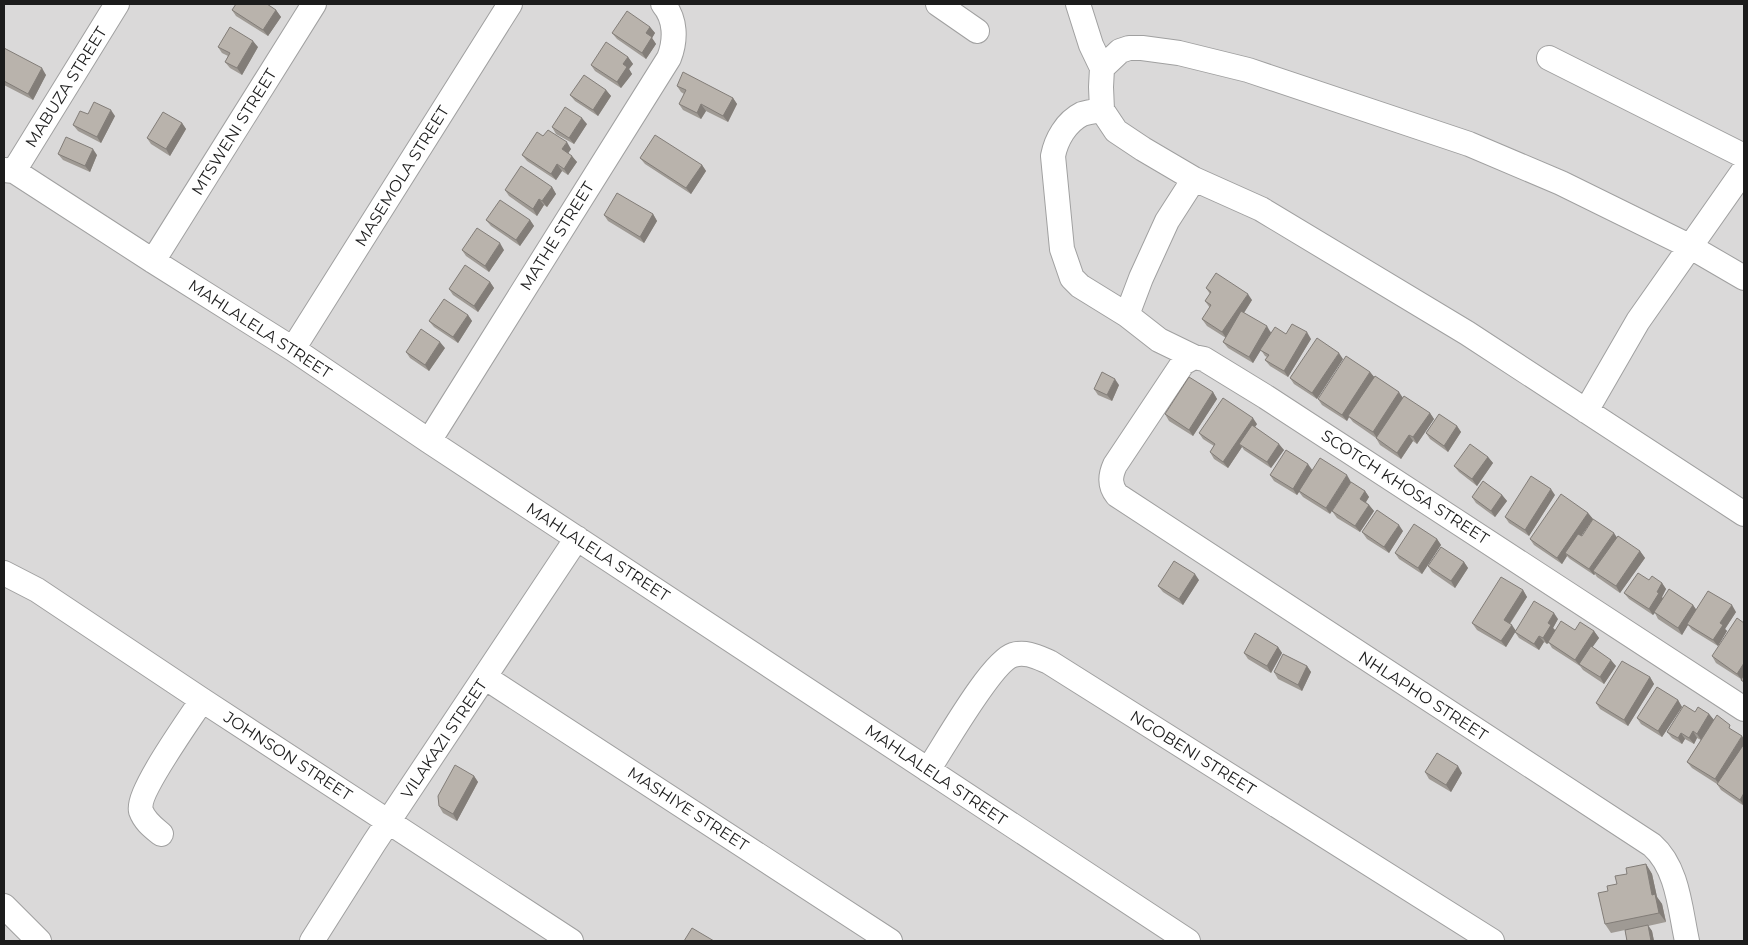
<svg xmlns="http://www.w3.org/2000/svg" width="1748" height="945" viewBox="0 0 1748 945" font-family="Montserrat,sans-serif">
	<rect width="100%" height="100%" fill="#edeae3"/>
	<!-- residential -->
	<path fill="#dad9d9" d="M4,4H1744V941H4Z"/>
	<g fill="none" stroke-linecap="round" stroke-linejoin="round">
		<!-- minor casing -->
		<g stroke="#a0a0a0" stroke-width="26">
			<path id="minor" d="M938,4L977,31
				M1078,4L1091,45L1102,68L1101,87L1102,110L1116,131L1143,149L1194,179L1261,209L1467,333L1744,514
				M1549,58L1744,156
				M1102,68L1120,51L1129,48H1142L1179,53L1248,70L1469,144L1561,183L1689,246L1744,278
				M1102,110C1096,111 1088,112 1082,114C1066,122 1056,140 1053,156L1062,249L1072,278L1080,286L1127,315L1159,340L1194,357L1204,359L1266,397L1744,709
				M4,170L14,171L153,261L293,349L429,441L1188,941
				M14,171L117,4
				M153,261L314,4
				M1127,315L1141,278L1167,221L1194,179
				M293,349L510,4
				M1194,357L1183,363L1115,465C1110,476 1109,485 1117,495L1652,845C1678,868 1680,909 1687,941
				M1586,411L1638,321L1744,170
				M429,441L669,58C676,40 676,19 663,4
				M4,573L37,590L202,700L571,941
				M486,678L890,941
				M928,770C943,748 991,662 1013,655C1026,651 1037,657 1049,662L1492,941
				M161,834C154,828 145,822 141,811C136,793 190,719 202,700
				M4,906L39,941
				M312,941L374,843L577,538"/>
		</g>
		<!-- minor -->
		<use href="#minor" stroke="#fff" stroke-width="24"/>
	</g>
	<!-- wall -->
	<path fill="#9f9a94" d="M232,10H276L281,17L268,36L236,16Z
		M650,27L655,33L652,38L656,44L646,59L617,39L612,33Z
		M218,47H258L242,75L230,68L225,62L228,56L222,53Z
		M4,48L46,75L33,100L4,85Z
		M628,57L633,64L629,69L632,74L621,88L595,71L591,65Z
		M677,86L733,98L737,104L728,122L706,111L701,119L683,110L679,104L684,94L681,92Z
		M606,90L611,96L598,116L575,101L570,95Z
		M88,114L115,116L101,143L78,131L73,125Z
		M182,123L186,129L170,156L151,144L147,138Z
		M587,124L574,144L556,134L552,127Z
		M543,136L571,149L568,153L577,162L568,175L562,171L556,180L527,161L522,155Z
		M58,154L97,155L90,172L63,160Z
		M640,158L702,165L706,171L691,194L645,164Z
		M552,187L556,194L547,207L544,205L537,216L509,196L505,190Z
		M653,214L657,221L644,243L608,221L604,215Z
		M486,220H530L534,226L520,246L491,226Z
		M462,250H504L489,272L466,256Z
		M490,282L494,288L478,312L453,295L449,289Z
		M1206,288L1252,300L1244,313L1271,332L1286,334L1311,339L1288,377L1270,366L1265,360L1267,357L1265,356L1261,350L1253,363L1228,348L1223,342L1226,338L1207,326L1202,319L1210,308L1205,301L1210,294Z
		M468,315L472,321L458,343L434,327L429,321Z
		M445,348L429,371L410,358L406,352Z
		M1343,359L1317,399L1294,384L1290,378Z
		M1370,372L1374,377L1403,398L1430,413L1434,419L1417,444L1413,441L1401,459L1380,445L1376,438L1353,422L1349,417L1347,421L1322,405L1318,399Z
		M1119,385L1112,401L1098,395L1094,389Z
		M1213,392L1217,399L1193,436L1169,421L1165,414Z
		M1257,424L1255,427L1284,450L1271,468L1244,450L1242,447L1228,468L1214,459L1210,452L1214,446L1203,439L1199,433Z
		M1457,426L1461,432L1448,452L1430,439L1426,433Z
		M1488,457L1493,463L1477,486L1459,472L1454,466Z
		M1312,470L1330,514L1303,497L1299,492L1297,495L1274,481L1270,475Z
		M1365,491L1369,497L1366,502L1369,505L1374,511L1360,532L1337,518L1332,511Z
		M1502,495L1507,501L1495,517L1476,503L1472,497Z
		M1555,495L1529,536L1509,523L1505,517Z
		M1588,513L1593,519L1581,536L1617,538L1640,551L1645,558L1620,593L1597,577L1595,574L1594,575L1570,559L1567,556L1562,564L1534,545L1530,539Z
		M1403,531L1389,553L1367,539L1362,532Z
		M1437,539L1441,545L1422,574L1399,559L1395,553Z
		M1464,562L1468,568L1455,588L1432,572L1428,566Z
		M1199,580L1183,605L1163,592L1158,586Z
		M1649,580L1662,583L1666,589L1662,597L1663,599L1693,605L1696,610L1736,612L1725,629L1727,631L1718,646L1692,630L1688,625L1682,635L1658,619L1655,613L1653,615L1629,599L1624,593Z
		M1523,590L1527,597L1510,624L1516,631L1558,619L1553,628L1555,630L1594,631L1599,638L1592,647L1616,666L1604,684L1583,670L1580,666L1552,648L1549,643L1547,644L1544,642L1539,650L1519,638L1515,632L1506,647L1477,630L1472,623Z
		M1744,623V684L1741,679L1716,663L1712,656Z
		M1278,647L1282,653L1271,673L1248,659L1244,653Z
		M1307,666L1311,672L1302,691L1278,679L1274,672Z
		M1650,677L1654,684L1628,726L1600,709L1596,703Z
		M1678,700L1682,707L1662,737L1641,724L1637,718Z
		M1695,712L1709,714L1714,720L1744,806L1721,790L1717,784L1692,768L1687,762L1701,740L1697,738L1694,744L1685,739L1682,744L1672,738L1667,732Z
		M1425,772L1462,773L1451,792L1429,779Z
		M474,776L478,782L457,821L443,813L439,806Z
		M1646,864L1652,874L1657,897L1662,904L1666,922L1648,926L1652,931L1654,941H1627L1625,930L1611,933L1605,924L1608,891L1617,884L1627,874Z"/>
	<!-- shaded-wall -->
	<path fill="#827d78" d="M276,10L281,17L268,36L263,30Z
		M650,27L655,33L652,38L656,44L646,59L642,53L646,33Z
		M253,41L258,47L242,75L237,68Z
		M628,57L633,64L629,69L632,74L621,88L617,82L623,64Z
		M42,68L46,75L33,100L28,94Z
		M606,90L611,96L598,116L593,110Z
		M733,98L737,104L728,122L723,116Z
		M701,104L706,111L701,119L697,113Z
		M111,110L115,116L101,143L97,137Z
		M582,118L587,124L574,144L569,138Z
		M182,123L186,129L170,156L166,149Z
		M567,142L571,149L567,155L562,149Z
		M93,149L97,155L90,172L85,166Z
		M572,156L577,162L568,175L564,169Z
		M557,164L562,171L556,180L551,174Z
		M702,165L706,171L691,194L686,188Z
		M552,187L556,194L547,207L542,201Z
		M539,199L544,205L537,216L533,209Z
		M653,214L657,221L644,243L640,237Z
		M530,220L534,226L520,246L516,240Z
		M500,243L504,250L489,272L485,266Z
		M490,282L494,288L478,312L474,306Z
		M1248,294L1252,300L1227,339L1222,332Z
		M468,315L472,321L458,343L453,337Z
		M1267,326L1271,333L1253,363L1249,357Z
		M1307,332L1311,339L1288,377L1284,371Z
		M440,342L445,348L429,371L425,365Z
		M1339,353L1343,359L1317,399L1312,393Z
		M1370,372L1375,378L1348,416L1349,417L1347,421L1342,415Z
		M1115,379L1119,385L1112,401L1107,395Z
		M1213,392L1217,399L1193,436L1189,430Z
		M1399,392L1403,398L1377,438L1373,432Z
		M1430,413L1434,419L1417,444L1413,437Z
		M1253,418L1257,424L1242,446L1239,444L1242,447L1228,468L1223,462Z
		M1457,426L1461,432L1448,452L1444,446Z
		M1409,435L1413,441L1401,459L1397,453Z
		M1279,444L1284,450L1271,468L1267,462Z
		M1488,457L1493,463L1477,486L1472,479Z
		M1308,464L1313,471L1297,495L1293,489Z
		M1347,475L1351,482L1330,514L1326,508Z
		M1551,489L1555,495L1529,536L1525,530Z
		M1365,491L1369,497L1364,505L1360,499Z
		M1502,495L1507,501L1495,517L1491,511Z
		M1369,505L1374,511L1360,532L1355,526Z
		M1588,513L1593,519L1568,555L1565,553L1567,556L1562,564L1557,558Z
		M1399,525L1403,531L1389,553L1384,547Z
		M1614,533L1618,539L1593,571L1595,574L1594,575L1589,569Z
		M1437,539L1441,545L1422,574L1418,568Z
		M1640,551L1645,558L1620,593L1616,586Z
		M1464,562L1468,568L1455,588L1451,581Z
		M1195,574L1199,580L1183,605L1179,599Z
		M1662,583L1666,589L1662,597L1664,600L1653,615L1649,609L1657,592Z
		M1523,590L1527,597L1508,626L1504,620Z
		M1693,605L1698,612L1687,624L1688,625L1682,635L1678,628Z
		M1732,605L1736,612L1725,629L1727,631L1718,646L1713,640L1720,623Z
		M1554,613L1558,619L1553,628L1556,631L1547,644L1543,638L1548,623Z
		M1512,625L1516,631L1506,647L1501,641Z
		M1594,631L1599,638L1580,665L1579,664L1580,666L1575,660Z
		M1539,636L1544,642L1539,650L1534,644Z
		M1278,647L1282,653L1271,673L1267,666Z
		M1611,660L1616,666L1604,684L1600,677Z
		M1744,663V676L1742,680L1737,674Z
		M1307,666L1311,672L1302,691L1298,685Z
		M1650,677L1654,684L1628,726L1624,720Z
		M1678,700L1682,707L1662,737L1658,731Z
		M1709,714L1714,720L1701,740L1697,734Z
		M1693,731L1697,738L1694,744L1689,738Z
		M1681,733L1685,739L1682,744L1678,738Z
		M1742,736L1744,739V746L1720,785L1715,779Z
		M1458,766L1462,773L1451,792L1446,785Z
		M474,776L478,782L457,821L453,814Z
		M1744,793V806L1740,800Z
		M1646,864L1652,874L1657,897L1662,904L1666,922L1659,913L1652,895Z
		M1648,925L1652,931L1654,941H1651Z"/>
	<!-- building -->
	<path fill="#b9b3ac" stroke="#827d78" d="M236,4H267L276,10L263,30L232,10Z
		M627,11L650,27L646,33L652,37L642,53L612,33Z
		M230,27L253,41L237,68L225,62L230,53L218,47Z
		M606,42L628,57L623,64L627,67L617,82L591,65Z
		M4,48L42,68L28,94L4,81Z
		M683,72L733,98L723,116L701,104L697,113L679,104L686,90L677,86Z
		M584,75L606,90L593,110L570,95Z
		M94,102L111,110L97,137L73,125L80,111L88,114Z
		M565,107L582,118L569,138L552,127Z
		M163,112L182,123L166,149L147,138Z
		M548,130L567,142L562,149L572,156L564,169L557,164L551,174L522,155L537,132L543,136Z
		M655,135L702,165L686,188L640,158Z
		M66,137L93,149L85,166L58,154Z
		M521,166L552,187L542,201L539,199L533,209L505,190Z
		M617,193L653,214L640,237L604,215Z
		M500,200L530,220L516,240L486,220Z
		M477,228L500,243L485,266L462,250Z
		M465,265L490,282L474,306L449,289Z
		M1216,273L1248,294L1222,332L1202,319L1211,305L1205,301L1211,292L1206,288Z
		M444,299L468,315L453,337L429,321Z
		M1241,311L1267,326L1249,357L1223,342Z
		M1292,324L1307,332L1284,371L1265,360L1269,355L1260,350L1275,327L1286,334Z
		M421,329L440,342L425,365L406,352Z
		M1317,338L1339,353L1312,393L1290,378Z
		M1346,356L1370,372L1342,415L1318,399Z
		M1102,372L1115,379L1107,395L1094,389Z
		M1375,376L1399,392L1373,432L1348,416Z
		M1189,377L1213,392L1189,430L1165,414Z
		M1404,396L1430,413L1413,437L1409,435L1397,453L1376,438Z
		M1223,398L1253,418L1223,462L1210,452L1215,444L1199,433Z
		M1439,414L1457,426L1444,446L1426,433Z
		M1252,425L1279,444L1267,462L1239,444Z
		M1470,444L1488,457L1472,479L1454,466Z
		M1286,450L1308,464L1293,489L1270,475Z
		M1320,458L1347,475L1326,508L1299,491Z
		M1531,476L1551,489L1525,530L1505,517Z
		M1483,481L1502,495L1491,511L1472,497Z
		M1351,482L1365,491L1360,499L1369,505L1355,526L1332,511Z
		M1561,494L1588,513L1557,558L1530,539Z
		M1377,510L1399,525L1384,547L1362,532Z
		M1593,519L1614,533L1589,569L1565,553L1578,534L1582,536Z
		M1414,524L1437,539L1418,568L1395,553Z
		M1618,536L1640,551L1616,586L1593,571Z
		M1441,547L1464,562L1451,581L1428,566Z
		M1174,561L1195,574L1179,599L1158,586Z
		M1638,573L1649,580L1652,576L1662,583L1657,592L1659,593L1649,609L1624,593Z
		M1501,577L1523,590L1504,620L1512,625L1501,641L1472,623Z
		M1669,589L1693,605L1678,628L1654,612Z
		M1708,591L1732,605L1720,623L1723,625L1713,640L1687,624Z
		M1534,601L1554,613L1548,623L1551,625L1543,638L1539,636L1534,644L1515,632Z
		M1737,618L1744,623V663L1737,674L1712,656Z
		M1561,621L1575,630L1580,622L1594,631L1575,660L1548,642Z
		M1255,633L1278,647L1267,666L1244,653Z
		M1591,646L1611,660L1600,677L1579,664Z
		M1283,654L1307,666L1298,685L1274,672Z
		M1622,661L1650,677L1624,720L1596,703Z
		M1744,674V682L1741,680Z
		M1657,687L1678,700L1658,731L1637,718Z
		M1684,705L1695,712L1698,707L1709,714L1697,734L1693,731L1689,738L1681,733L1678,738L1667,732Z
		M1717,715L1730,725L1729,728L1742,736L1715,779L1687,762Z
		M1744,744V793L1740,800L1717,784Z
		M1437,753L1458,766L1446,785L1425,772Z
		M455,765L474,776L453,814L439,806L438,796Z
		M1646,864L1652,895L1655,894L1659,913L1605,924L1598,893L1608,891L1607,886L1617,884L1615,876L1627,874L1626,868Z
		M1648,925L1651,941H1627L1625,930Z
		M692,928L714,941H684Z"/>
	<g text-anchor="middle" dominant-baseline="central" stroke-width="4.5" stroke-linejoin="round" paint-order="stroke">
		<!-- street labels -->
		<g font-size="16" fill="#1c1c1c" stroke="#fff">
			<text transform="translate(66 87) rotate(-58)">MABUZA STREET</text>
			<text transform="translate(234 132) rotate(-58)">MTSWENI STREET</text>
			<text transform="translate(402 176) rotate(-58)">MASEMOLA STREET</text>
			<text transform="translate(557 236) rotate(-58)">MATHE STREET</text>
			<text transform="translate(260 329) rotate(33)">MAHLALELA STREET</text>
			<text transform="translate(1405 487) rotate(33)">SCOTCH KHOSA STREET</text>
			<text transform="translate(598 552) rotate(33)">MAHLALELA STREET</text>
			<text transform="translate(1423 696) rotate(33)">NHLAPHO STREET</text>
			<text transform="translate(444 739) rotate(-56)">VILAKAZI STREET</text>
			<text transform="translate(1193 753) rotate(32)">NGOBENI STREET</text>
			<text transform="translate(288 756) rotate(33)">JOHNSON STREET</text>
			<text transform="translate(936 775) rotate(34)">MAHLALELA STREET</text>
			<text transform="translate(688 809) rotate(33)">MASHIYE STREET</text>
		</g>
	</g>
	<!-- border -->
	<rect width="1748" height="945" fill="none" stroke="#1c1c1c" stroke-width="10"/>
</svg>
